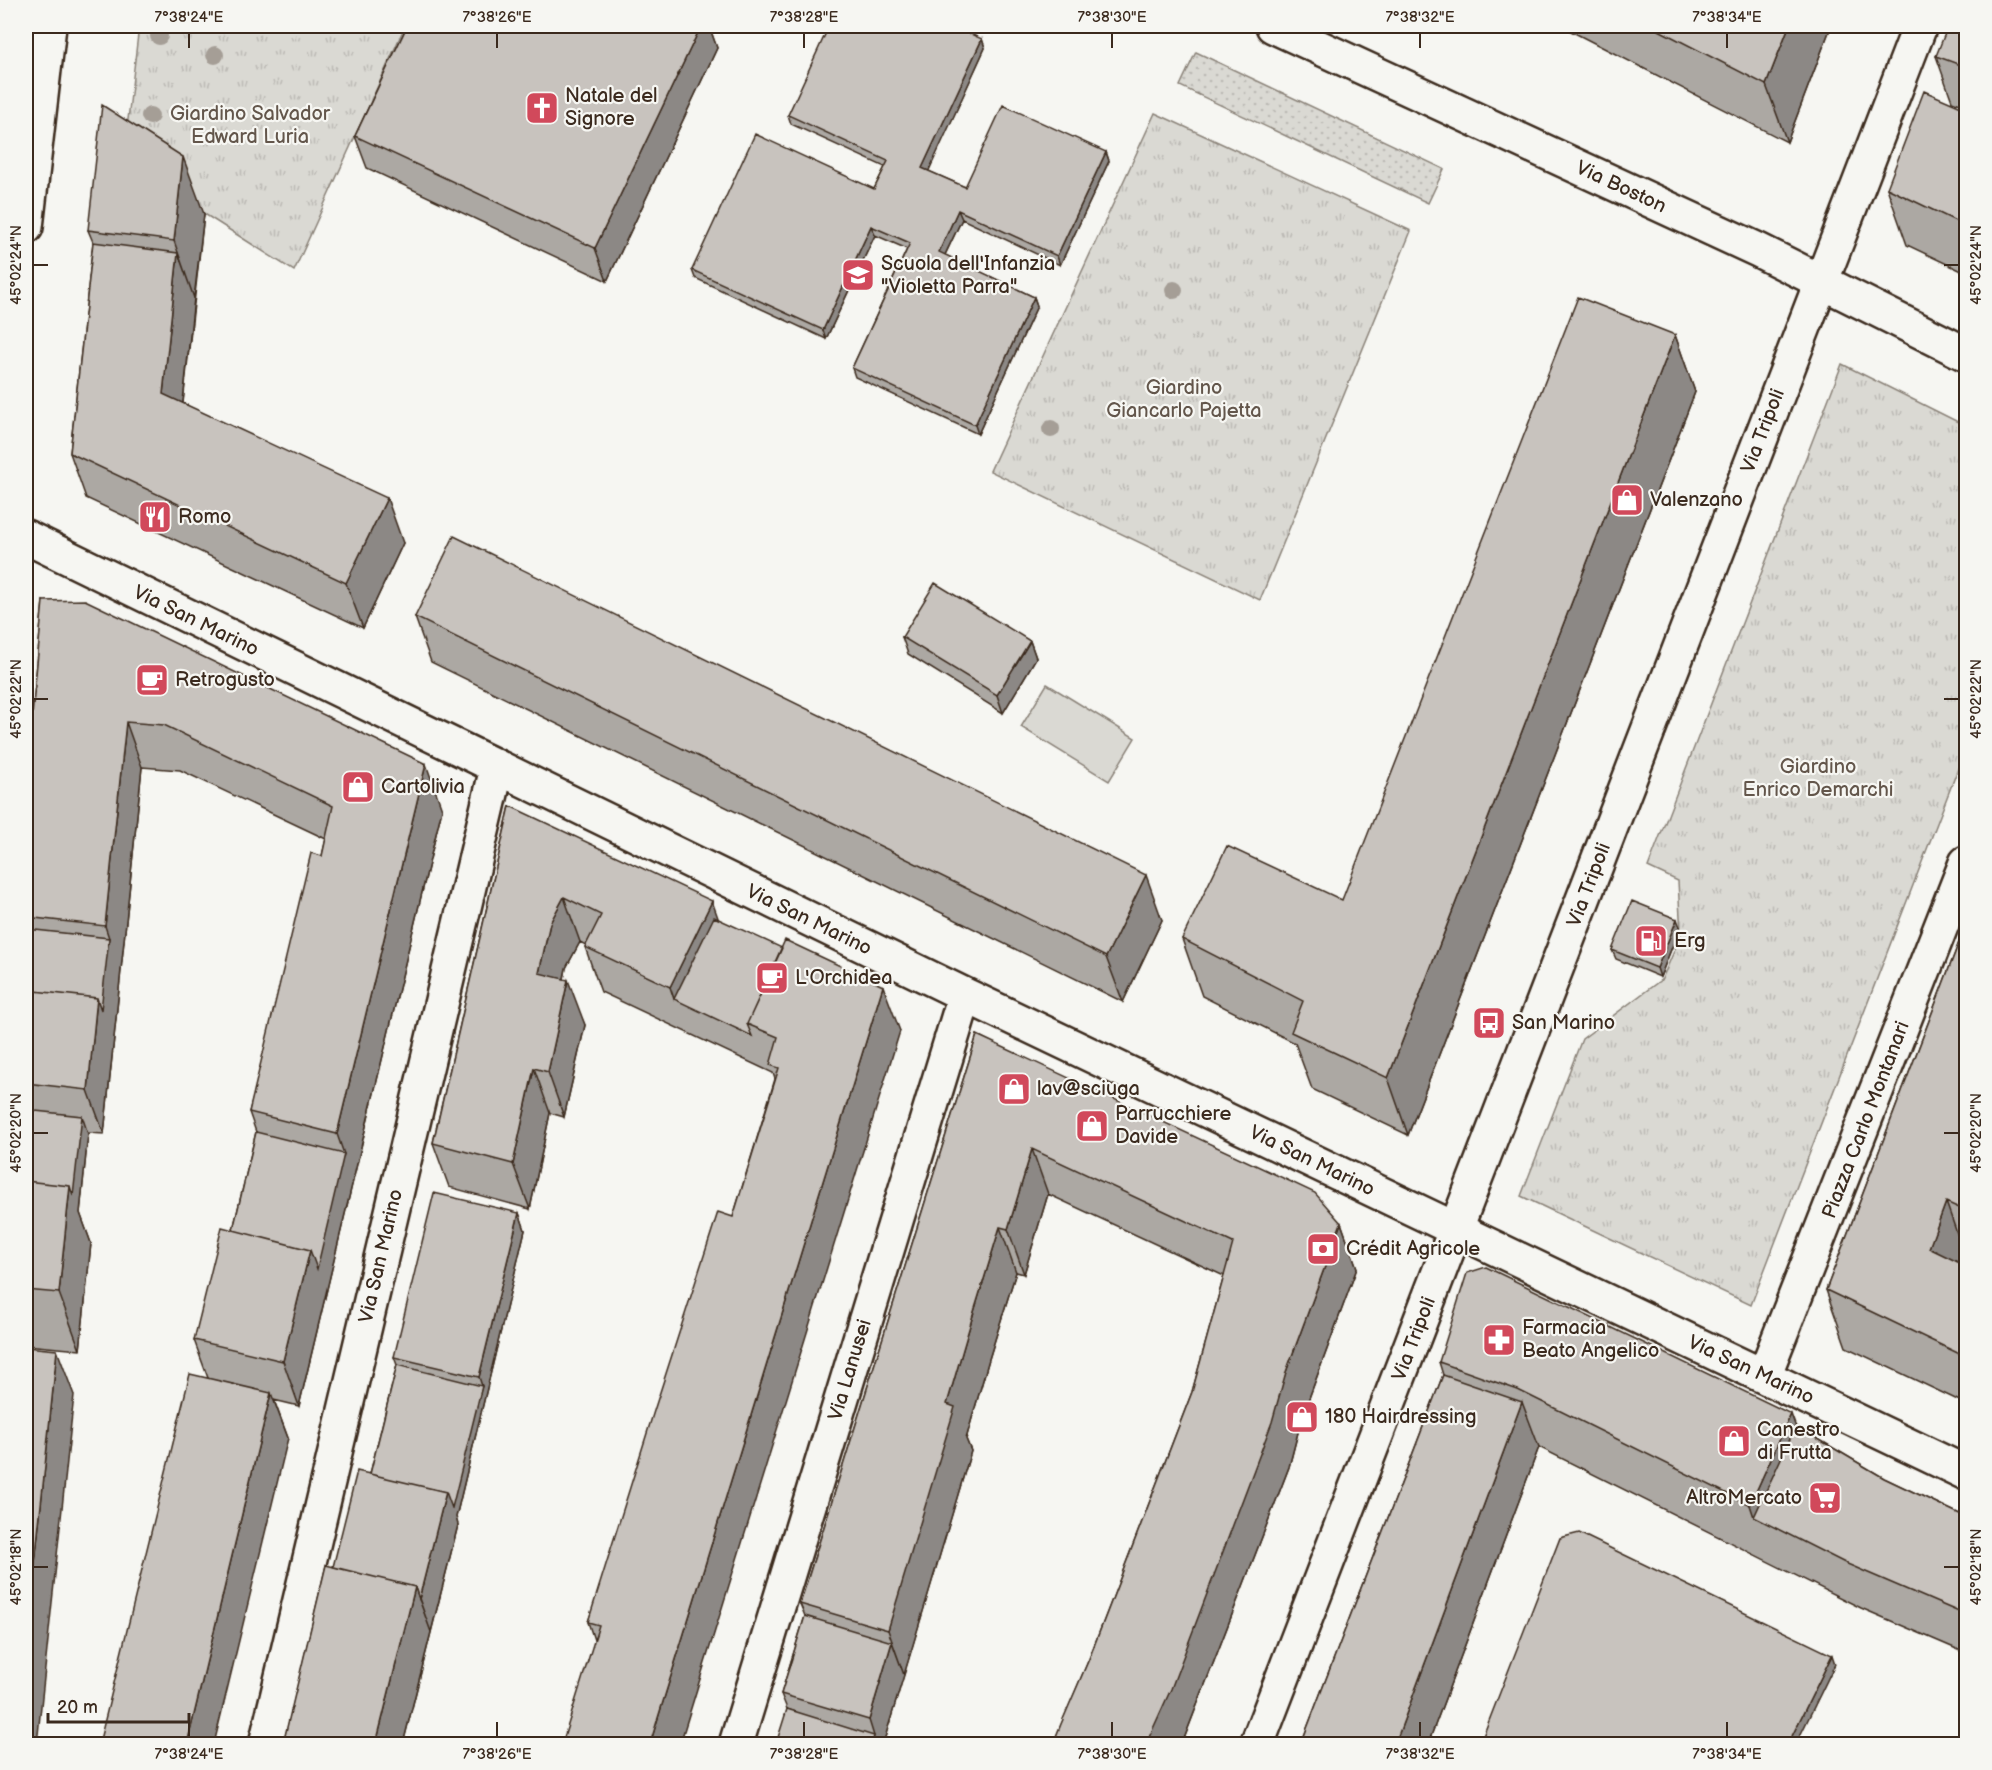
<svg xmlns="http://www.w3.org/2000/svg" width="1992" height="1770" viewBox="0 0 1992 1770" font-family="'Balsamiq Sans',sans-serif">
	<defs>
		<pattern id="grass-dots" width="8" height="8" patternUnits="userSpaceOnUse" patternTransform="scale(1.5)"><rect width="8" height="8" fill="#dad9d3"/><path d="M2 2h.1M6 6h.1" fill="none" stroke="#bcbab5" stroke-width="1.8" stroke-linecap="round"/></pattern>
		<pattern id="park-tufts" width="24" height="20" patternUnits="userSpaceOnUse" patternTransform="scale(1.5)"><rect width="24" height="20" fill="#dad9d3"/><path d="M3 7l-1-3M5 7V3M7 7l1-3M15 17l-1-3M17 17v-4M19 17l1-3" fill="none" stroke="#bcbab5"/></pattern>
	</defs>
	<rect width="100%" height="100%" fill="#f6f6f2"/>
	<filter id="ink" filterUnits="userSpaceOnUse"><feTurbulence type="fractalNoise" baseFrequency=".0167" numOctaves="2"/><feDisplacementMap in="SourceGraphic" scale="12" xChannelSelector="R" yChannelSelector="G"/><feConvolveMatrix kernelMatrix="1 2 1 2 8 2 1 2 1" color-interpolation-filters="sRGB"/></filter>
	<g filter="url(#ink)">
		<!-- grass -->
		<path fill="url(#grass-dots)" stroke="#8a8278" stroke-width="1.5" d="M1196,52L1444,169L1428,203L1180,86Z"/>
		<!-- park -->
		<path fill="url(#park-tufts)" stroke="#8a8278" stroke-width="1.5" d="M139,26H405L294,271L123,162Z
			M1155,113L1411,231L1260,600L990,471Z
			M1842,364L1966,426V748L1751,1305L1521,1196L1582,1039L1662,979L1681,935L1678,881L1648,867Z"/>
		<!-- garden -->
		<path fill="#dad9d3" stroke="#8a8278" stroke-width="1.5" d="M1047,684L1135,738L1109,781L1021,727Z"/>
		<g fill="none" stroke-linecap="round" stroke-linejoin="round">
			<!-- street casing -->
			<g stroke="#3b2a1e" stroke-width="38">
				<path id="street" d="M1273,26L1758,250L1966,354
					M26,537L965,995L1966,1473
					M1764,1376L1966,863
					M266,1744L497,768
					M736,1744L965,995"/>
			</g>
			<!-- secondary casing -->
			<g stroke="#3b2a1e" stroke-width="38">
				<path id="secondary" d="M26,227L49,26
					M1257,1744L1920,26"/>
			</g>
			<!-- street -->
			<use href="#street" stroke="#f6f6f2" stroke-width="33"/>
			<!-- secondary -->
			<use href="#secondary" stroke="#f6f6f2" stroke-width="33"/>
		</g>
		<!-- trees -->
		<g fill="#a59e96">
			<circle cx="159" cy="36" r="9"/>
			<circle cx="215" cy="55" r="9"/>
			<circle cx="150" cy="116" r="9"/>
			<circle cx="1174" cy="290" r="9"/>
			<circle cx="1051" cy="429" r="9"/>
		</g>
		<!-- wall -->
		<path fill="#aca8a3" stroke="#3b2a1e" stroke-width="1.5" d="M407,26H709L717,48L607,281L367,168L355,136Z
			M1561,26H1829L1830,29L1787,142Z
			M1966,26V106L1952,101L1936,56Z
			M982,39L985,48L928,171L965,187L1106,152L1109,161L1060,265L962,219L945,255L1034,297L1037,306L978,434L855,377L852,368L907,249L875,235L826,339L695,278L692,270L874,189L885,167L791,124L788,115Z
			M1966,109V273L1907,245L1887,188Z
			M204,214L183,403L403,543L363,628L86,498L70,453L93,242L88,230Z
			M1675,335L1695,392L1408,1135L1312,1089L1295,1043L1202,996L1182,939L1342,900Z
			M43,601L442,809L299,1406L274,1400L288,1438L208,1378L194,1340L233,1230L256,1132L249,1112L322,856L326,839L180,770L142,767L104,1134L88,1133L80,1213L91,1243L80,1350L26,1345V779Z
			M415,617L1162,920L1123,1002L431,662Z
			M902,637L1030,641L1036,658L1003,713L908,654Z
			M510,806L718,919L900,1031L594,1640L588,1622L733,1217L775,1079L773,1073L601,992L585,947L586,945L580,942L566,968L564,979L585,1025L564,1117L550,1113L530,1209L449,1187L433,1143Z
			M1966,924V1260L1965,1265L1966,1266V1404L1846,1347L1826,1290Z
			M1680,927L1660,977L1616,959L1612,950Z
			M977,1035L1341,1223L1357,1268L1302,1417L1289,1467L1182,1744H1053L1089,1659L1192,1392L1224,1276L1048,1194L1024,1274L1016,1272L989,1359L966,1439L971,1451L883,1744L787,1709L781,1694L805,1616L800,1604Z
			M519,1213L525,1230L456,1517L458,1525L403,1744H283L333,1567L370,1474L397,1365L394,1357Z
			M1439,1362L1796,1426L1884,1478L1966,1517V1653L1861,1608L1539,1447L1428,1744H1301L1443,1375Z"/>
		<!-- shaded-wall -->
		<path fill="#8c8885" stroke="#3b2a1e" stroke-width="1.5" d="M701,26H709L717,48L607,281L595,248Z
			M1789,26H1829L1830,29L1787,142L1766,85Z
			M982,39L985,48L926,177L922,168Z
			M1106,152L1109,161L1060,265L1057,256Z
			M183,157L204,214L194,298L174,241Z
			M958,210L962,219L942,261L939,252Z
			M871,226L875,235L826,339L823,330Z
			M178,253L194,298L179,439L163,394Z
			M1034,297L1037,306L978,434L975,425Z
			M1675,335L1695,392L1408,1135L1388,1078Z
			M387,498L403,543L363,628L346,583Z
			M1030,641L1036,658L1003,713L997,695Z
			M126,722L142,767L104,1134L88,1090L97,998L109,938L105,926Z
			M426,764L442,809L299,1406L283,1361L310,1250L344,1154L337,1134Z
			M1146,875L1162,920L1123,1002L1106,957Z
			M564,897L580,942L566,968L556,1018L539,973L550,923Z
			M712,901L728,946L674,999L670,987Z
			M1677,919L1680,927L1660,977L1657,968Z
			M568,980L585,1025L564,1117L548,1072Z
			M883,986L900,1031L680,1744H650Z
			M534,1068L550,1113L530,1209L513,1164Z
			M82,1116L88,1134L80,1213L91,1243L80,1350L59,1293L70,1186Z
			M1032,1149L1048,1194L1024,1274L1008,1229Z
			M1946,1202L1966,1259L1949,1305L1929,1248Z
			M519,1213L525,1230L456,1517L458,1525L431,1632L419,1599L446,1492L482,1386L479,1377Z
			M1341,1223L1357,1268L1302,1417L1289,1467L1182,1744H1146L1286,1372Z
			M1000,1227L1016,1272L989,1359L966,1439L971,1451L904,1675L888,1630L947,1404L973,1315Z
			M57,1350L74,1395L37,1744H26V1650Z
			M271,1393L288,1438L214,1744H187Z
			M1522,1402L1539,1447L1428,1744H1395Z
			M1791,1414L1812,1471L1754,1517L1750,1505Z
			M415,1587L431,1632L403,1744H376Z
			M892,1642L904,1675L883,1744H872L874,1736L869,1720Z
			M1832,1655L1835,1664L1796,1744H1788Z"/>
		<!-- building -->
		<path fill="#c8c3be" stroke="#3b2a1e" stroke-width="1.5" d="M407,26H701L595,248L355,136Z
			M829,26H953L982,39L922,168L965,187L1003,105L1106,152L1057,256L958,210L939,252L1034,297L975,425L852,368L910,243L871,226L823,330L692,270L755,134L874,189L888,161L788,115Z
			M1651,26H1789L1766,85Z
			M1948,26H1966V67L1936,56Z
			M1924,91L1966,109V226L1887,188Z
			M102,105L183,157L174,241L88,230Z
			M93,242L178,253L163,394L387,498L346,583L70,453Z
			M1578,297L1675,335L1388,1078L1291,1032L1303,1001L1182,939L1227,846L1342,900Z
			M454,536L1146,875L1106,957L415,617Z
			M935,583L1030,641L997,695L902,637Z
			M85,600L426,764L337,1134L249,1112L311,853L322,856L333,806L164,725L126,722L105,926L26,917V779L43,601Z
			M510,806L712,901L670,987L585,947L601,915L564,897L550,923L539,973L568,980L548,1072L534,1068L513,1164L433,1143Z
			M1632,901L1677,919L1657,968L1612,950Z
			M714,917L782,948L747,1024L752,1036L674,999Z
			M1966,924V1211L1946,1202L1929,1248L1966,1266V1357L1826,1290Z
			M26,929L109,938L101,1010L97,998L26,990Z
			M785,940L883,986L650,1744H562L599,1625L588,1622L653,1414L718,1212L733,1217L779,1068L770,1065L778,1037L747,1024Z
			M26,990L97,998L88,1090L26,1083Z
			M977,1035L1315,1193L1341,1223L1286,1372L1272,1422L1171,1689L1146,1744H1053L1061,1724L1089,1659L1192,1392L1233,1243L1032,1149L1008,1229L1000,1227L973,1315L947,1404L955,1407L888,1630L800,1604Z
			M26,1110L82,1116L73,1196L70,1186L26,1181Z
			M256,1132L344,1154L317,1269L310,1250L233,1230Z
			M26,1181L70,1186L59,1293L26,1290Z
			M434,1193L519,1213L479,1377L394,1357Z
			M222,1227L310,1250L283,1361L194,1340Z
			M1486,1267L1791,1414L1750,1505L1518,1390L1439,1362L1467,1273Z
			M26,1347L57,1350L26,1650Z
			M397,1365L482,1386L452,1508L446,1492L370,1474Z
			M190,1374L271,1393L187,1744H99Z
			M1443,1375L1522,1402L1395,1744H1301Z
			M1796,1426L1884,1478L1966,1517V1615L1845,1563L1754,1517Z
			M357,1471L446,1492L419,1599L415,1587L333,1567Z
			M1579,1533L1832,1655L1788,1744H1480L1560,1538Z
			M326,1565L415,1587L376,1744H283Z
			M805,1616L892,1642L869,1720L781,1694Z
			M787,1709L874,1736L872,1744H776Z"/>
	</g>
	<!-- ticks -->
	<path fill="none" stroke="#3b2a1e" stroke-width="2" d="M189,33V48M497,33V48M804,33V48M1112,33V48M1420,33V48M1727,33V48M33,265H48M1944,265H1959M33,699H48M1944,699H1959M33,1133H48M1944,1133H1959M33,1567H48M1944,1567H1959M189,1722V1737M497,1722V1737M804,1722V1737M1112,1722V1737M1420,1722V1737M1727,1722V1737"/>
	<!-- icons -->
	<defs>
		<g id="church-square" transform="scale(1.725)"><rect x="-9" y="-9" width="18" height="18" rx="4" fill="#d1495b" stroke="#f6f6f2"/><path d="M-1.2-6h2.4v3.5h3.3v2.4h-3.3V6h-2.4V-.1h-3.3v-2.4h3.3Z" fill="#fff"/></g>
		<g id="school-square" transform="scale(1.725)"><rect x="-9" y="-9" width="18" height="18" rx="4" fill="#d1495b" stroke="#f6f6f2"/><path d="M0-5L7-2L0 1L-7-2ZM-4 1L0 2.5L4 1V4Q0 6-4 4Z" fill="#fff"/></g>
		<g id="shop-square" transform="scale(1.725)"><rect x="-9" y="-9" width="18" height="18" rx="4" fill="#d1495b" stroke="#f6f6f2"/><path d="M-5-2.5h2.3a2.7 3.5 0 0 1 5.4 0H5L5.5 6h-11ZM-1.5-2.5h3a1.5 2.3 0 0 0-3 0Z" fill="#fff"/></g>
		<g id="restaurant-square" transform="scale(1.725)"><rect x="-9" y="-9" width="18" height="18" rx="4" fill="#d1495b" stroke="#f6f6f2"/><path d="M-5-6h1v4h1v-4h1v4h1v-4h1v5L-1.5 .5V6h-2V.5L-5-1ZM5-6V6H3V1.5H1.5Q1.5-4 5-6Z" fill="#fff"/></g>
		<g id="cafe-square" transform="scale(1.725)"><rect x="-9" y="-9" width="18" height="18" rx="4" fill="#d1495b" stroke="#f6f6f2"/><path d="M-5.5-4.5H6V0H3Q3 3.5 0 3.5H-2.5Q-5.5 3.5-5.5 0ZM3-3.2v2h1.7v-2ZM-6 4.5H4V6H-6Z" fill="#fff"/></g>
		<g id="fuel-square" transform="scale(1.725)"><rect x="-9" y="-9" width="18" height="18" rx="4" fill="#d1495b" stroke="#f6f6f2"/><path d="M-5.5-6h7V0h2V4h1.3V-2.5L3-4.5l.8-.8L6-3V5H2.5V1h-1V6h-7ZM-4.2-4.7v3.2H.2V-4.7Z" fill="#fff"/></g>
		<g id="bus-square" transform="scale(1.725)"><rect x="-9" y="-9" width="18" height="18" rx="4" fill="#d1495b" stroke="#f6f6f2"/><path d="M-5-6H5V4H4V6H2V4H-2V6H-4V4H-5ZM-3.5-4V0h7V-4ZM-3.5 1.2v1.5H-2V1.2ZM2 1.2v1.5H3.5V1.2Z" fill="#fff"/></g>
		<g id="bank-square" transform="scale(1.725)"><rect x="-9" y="-9" width="18" height="18" rx="4" fill="#d1495b" stroke="#f6f6f2"/><path d="M-6-4H6V4H-6ZM0-2.3a2.3 2.3 0 1 0 0 4.6a2.3 2.3 0 1 0 0-4.6Z" fill="#fff"/></g>
		<g id="pharmacy-square" transform="scale(1.725)"><rect x="-9" y="-9" width="18" height="18" rx="4" fill="#d1495b" stroke="#f6f6f2"/><path d="M-2-6h4v4h4v4h-4v4h-4v-4h-4v-4h4Z" fill="#fff"/></g>
		<g id="supermarket-square" transform="scale(1.725)"><rect x="-9" y="-9" width="18" height="18" rx="4" fill="#d1495b" stroke="#f6f6f2"/><path d="M-6-5.5h2.5l.6 2H6L4.5 2H-2.5L-4.4-4H-6ZM-1.5 3.2a1.3 1.3 0 1 0 .1 0ZM3 3.2a1.3 1.3 0 1 0 .1 0Z" fill="#fff"/></g>
	</defs>
	<g fill-rule="evenodd">
		<use href="#church-square" x="542" y="108"/>
		<use href="#school-square" x="858" y="275"/>
		<use href="#shop-square" x="1627" y="500"/>
		<use href="#restaurant-square" x="155" y="517"/>
		<use href="#cafe-square" x="152" y="680"/>
		<use href="#shop-square" x="358" y="787"/>
		<use href="#fuel-square" x="1651" y="941"/>
		<use href="#cafe-square" x="772" y="978"/>
		<use href="#bus-square" x="1489" y="1023"/>
		<use href="#shop-square" x="1014" y="1089"/>
		<use href="#shop-square" x="1092" y="1126"/>
		<use href="#bank-square" x="1323" y="1249"/>
		<use href="#pharmacy-square" x="1499" y="1340"/>
		<use href="#shop-square" x="1302" y="1417"/>
		<use href="#shop-square" x="1734" y="1441"/>
		<use href="#supermarket-square" x="1825" y="1498"/>
	</g>
	<g text-anchor="middle" dominant-baseline="central" stroke-width="4.5" stroke-linejoin="round" paint-order="stroke">
		<!-- poi labels -->
		<g font-size="20" fill="#3b2a1e" stroke="#f6f6f2" text-anchor="start">
			<text x="565" y="96">Natale del<tspan x="565" dy="23">Signore</tspan></text>
			<text x="881" y="264">Scuola dell'Infanzia<tspan x="881" dy="23">"Violetta Parra"</tspan></text>
			<text x="1650" y="500">Valenzano</text>
			<text x="178" y="517">Romo</text>
			<text x="175" y="680">Retrogusto</text>
			<text x="381" y="787">Cartolivia</text>
			<text x="1674" y="941">Erg</text>
			<text x="795" y="978">L'Orchidea</text>
			<text x="1512" y="1023">San Marino</text>
			<text x="1037" y="1089">lav@sciuga</text>
			<text x="1115" y="1114">Parrucchiere<tspan x="1115" dy="23">Davide</tspan></text>
			<text x="1346" y="1249">Crédit Agricole</text>
			<text x="1522" y="1328">Farmacia<tspan x="1522" dy="23">Beato Angelico</tspan></text>
			<text x="1325" y="1417">180 Hairdressing</text>
			<text x="1757" y="1430">Canestro<tspan x="1757" dy="23">di Frutta</tspan></text>
			<text x="1802" y="1498" text-anchor="end">AltroMercato</text>
		</g>
		<!-- park labels -->
		<g font-size="20" fill="#63564b" stroke="#f6f6f2">
			<text x="250" y="114">Giardino Salvador<tspan x="250" dy="23">Edward Luria</tspan></text>
			<text x="1184" y="388">Giardino<tspan x="1184" dy="23">Giancarlo Pajetta</tspan></text>
			<text x="1818" y="767">Giardino<tspan x="1818" dy="23">Enrico Demarchi</tspan></text>
		</g>
		<!-- street labels -->
		<g font-size="20" fill="#3b2a1e" stroke="#f6f6f2">
			<text transform="translate(1621 187) rotate(25)">Via Boston</text>
			<text transform="translate(1763 431) rotate(-69)">Via Tripoli</text>
			<text transform="translate(196 621) rotate(26)">Via San Marino</text>
			<text transform="translate(1589 885) rotate(-69)">Via Tripoli</text>
			<text transform="translate(809 920) rotate(26)">Via San Marino</text>
			<text transform="translate(1866 1120) rotate(-69)">Piazza Carlo Montanari</text>
			<text transform="translate(1312 1161) rotate(26)">Via San Marino</text>
			<text transform="translate(381 1256) rotate(-77)">Via San Marino</text>
			<text transform="translate(1414 1339) rotate(-69)">Via Tripoli</text>
			<text transform="translate(850 1370) rotate(-73)">Via Lanusei</text>
			<text transform="translate(1751 1370) rotate(25)">Via San Marino</text>
		</g>
	</g>
	<!-- margin -->
	<rect width="1992" height="1770" fill="none" stroke="#f6f6f2" stroke-width="66"/>
	<!-- scale -->
	<path d="M48 1713v9h141v-9" fill="none" stroke="#3b2a1e" stroke-width="3"/>
	<text x="57" y="1713" font-size="18" fill="#3b2a1e" stroke="#f6f6f2" stroke-width="4.5" paint-order="stroke">20 m</text>
	<rect x="33" y="33" width="1926" height="1704" fill="none" stroke="#3b2a1e" stroke-width="2"/>
	<g font-size="15" text-anchor="middle" fill="#3b2a1e">
		<text x="189" y="22">7°38'24"E</text>
		<text x="497" y="22">7°38'26"E</text>
		<text x="804" y="22">7°38'28"E</text>
		<text x="1112" y="22">7°38'30"E</text>
		<text x="1420" y="22">7°38'32"E</text>
		<text x="1727" y="22">7°38'34"E</text>
		<text transform="translate(16 265) rotate(-90)" y="5">45°02'24"N</text>
		<text transform="translate(1976 265) rotate(-90)" y="5">45°02'24"N</text>
		<text transform="translate(16 699) rotate(-90)" y="5">45°02'22"N</text>
		<text transform="translate(1976 699) rotate(-90)" y="5">45°02'22"N</text>
		<text transform="translate(16 1133) rotate(-90)" y="5">45°02'20"N</text>
		<text transform="translate(1976 1133) rotate(-90)" y="5">45°02'20"N</text>
		<text transform="translate(16 1567) rotate(-90)" y="5">45°02'18"N</text>
		<text transform="translate(1976 1567) rotate(-90)" y="5">45°02'18"N</text>
		<text x="189" y="1759">7°38'24"E</text>
		<text x="497" y="1759">7°38'26"E</text>
		<text x="804" y="1759">7°38'28"E</text>
		<text x="1112" y="1759">7°38'30"E</text>
		<text x="1420" y="1759">7°38'32"E</text>
		<text x="1727" y="1759">7°38'34"E</text>
	</g>
</svg>
